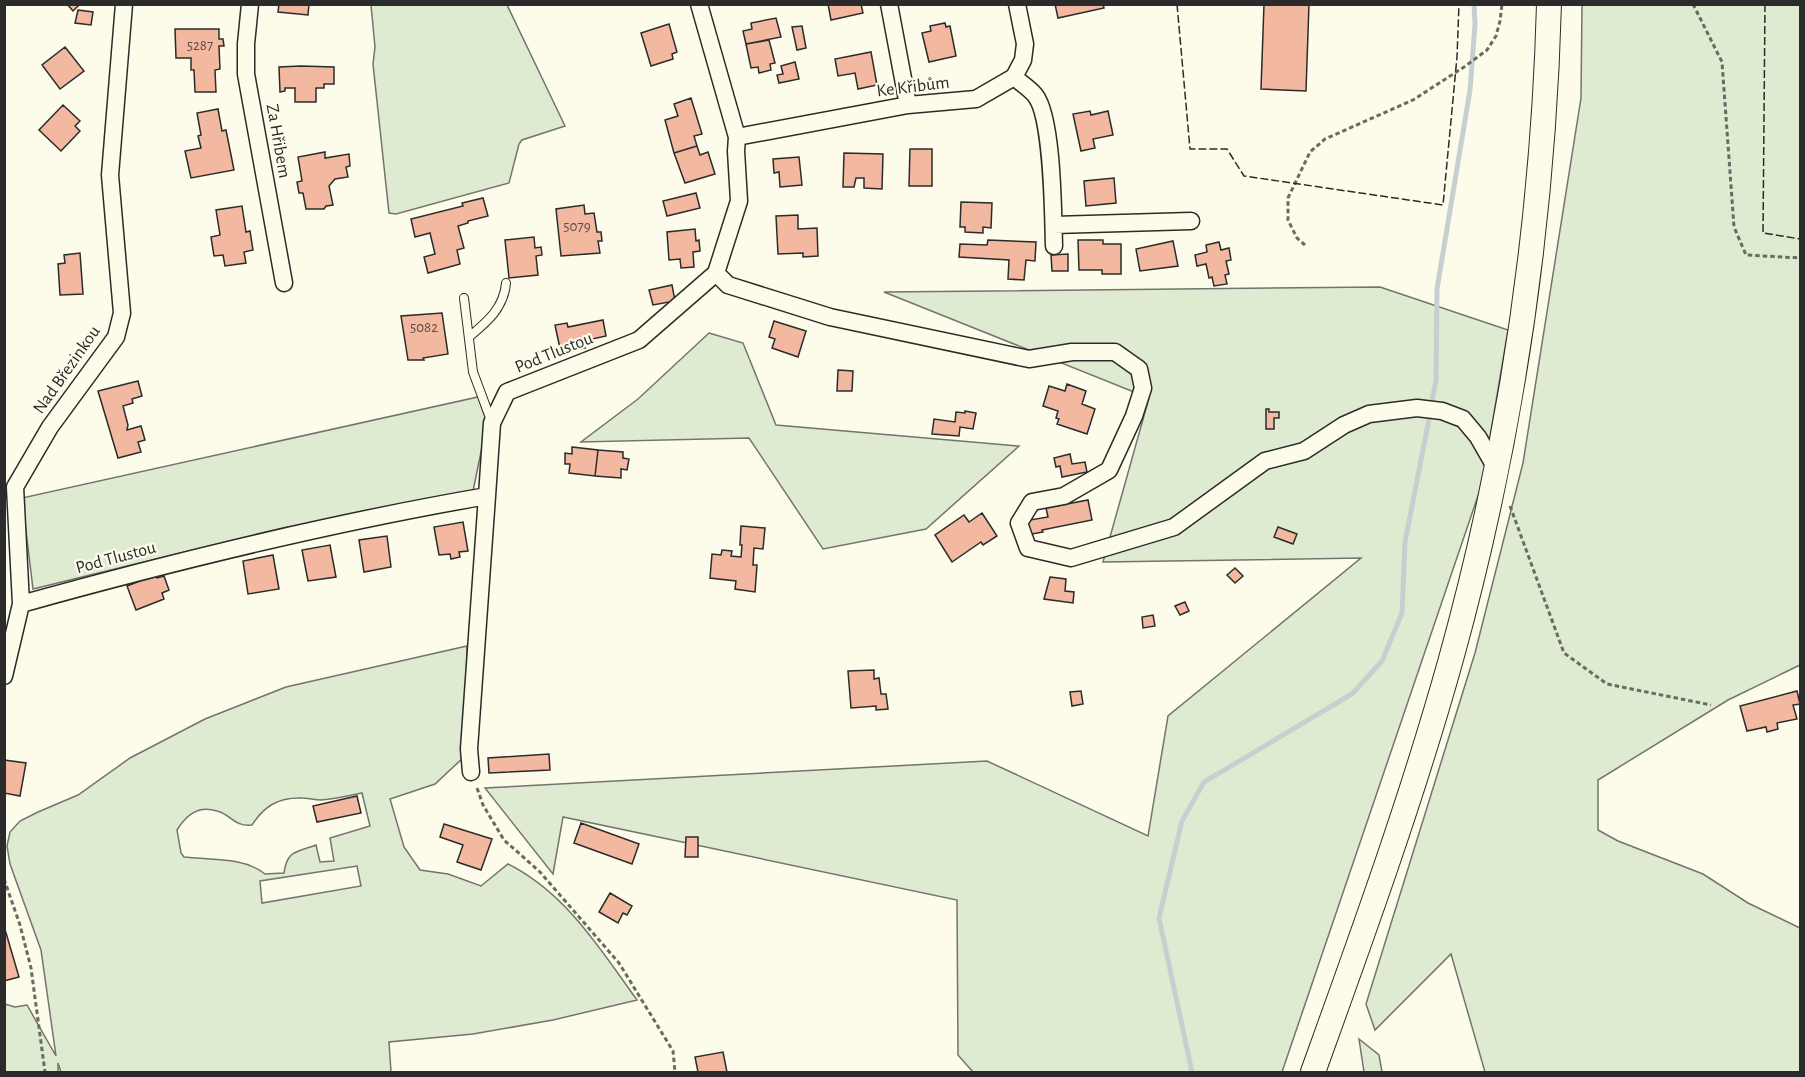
<svg xmlns="http://www.w3.org/2000/svg" width="1805" height="1077" viewBox="0 0 1805 1077" font-family="'Alegreya Sans',sans-serif">
	<rect width="100%" height="100%" fill="#fdfbea"/>
	<!-- green -->
	<path fill="#deebd1" stroke="#74746e" stroke-width="1.5" fill-rule="evenodd" d="M371,5H507L565,126L522,140L519,144L509,183L396,214L389,213L373,64L375,47Z
		M1582,5H1800V665L1728,700L1598,780V830L1618,841L1703,874L1748,903L1800,928V1072H1485L1451,954L1375,1030L1366,1004L1475,653L1523,463L1581,98Z
		M1380,287L1508,330L1482,484L1282,1072H973L958,1055L957,900L563,817L553,874L485,788L987,761L1148,836L1168,716L1361,558L1103,562L1149,398L884,292Z
		M709,333L743,343L776,425L1019,446L926,529L823,549L749,438L581,442L638,399Z
		M478,397L487,423L473,491L283,528L33,589L22,498Z
		M467,646L465,756L435,784L390,799L404,847L420,870L448,874L481,886L508,864C566,893 601,950 637,1000L553,1020L473,1034L389,1042L391,1072H61L58,1063V1072H5V1004L15,1007L27,1005L56,1056L41,950L10,864L7,846L10,832L20,821L38,812L78,795L130,758L205,719L286,687ZM362,793L370,826L330,838L334,861L320,862L316,845C297,852 287,850 284,873L265,874C244,857 210,860 184,857L181,853L177,830C186,815 199,805 217,811C232,815 234,827 252,825C264,806 279,797 302,798C309,798 314,800 321,800C335,799 348,796 362,793ZM357,866L361,886L262,903L260,881Z
		M1359,1039L1379,1055L1382,1072H1364Z"/>
	<g fill="none" stroke-linecap="round" stroke-linejoin="round">
		<!-- stream -->
		<path stroke="#c7d0d0" stroke-width="5" d="M1432,400L1436,381L1437,289L1470,90L1475,24L1474,4
			M1192,1072L1159,918L1182,821L1204,782L1352,694L1382,661L1402,613L1405,542L1429,419"/>
	</g>
	<!-- building -->
	<path fill="#f2b8a0" stroke="#2b2b2b" stroke-width="1.5" d="M67,4H80L73,11Z
		M279,4H309L308,15L278,12Z
		M828,4H861L863,13L831,20Z
		M1055,4H1103L1104,8L1058,18Z
		M1264,4H1309L1306,91L1261,89Z
		M78,10L93,12L91,25L75,23Z
		M776,18L781,37L746,44L743,31L752,29L751,23Z
		M945,23L946,27L950,26L956,56L929,62L922,33L931,31L930,26Z
		M669,24L677,52L672,54L673,59L651,66L641,33Z
		M802,26L806,48L797,50L792,27Z
		M175,29H219V39H223L224,46H219L220,69L215,70L216,92H195L194,70H191V58H176Z
		M769,40L775,63L770,64L771,70L759,73L758,67L751,68L746,44Z
		M65,47L84,71L60,89L42,65Z
		M871,52L877,85L858,89L855,73L838,76L835,59Z
		M795,62L799,79L779,83L777,75L783,74L781,66Z
		M301,66L334,67V84H324V88H316V102H295V88H285V91L280,92L279,67Z
		M691,98L702,134L694,136L697,146L674,153L665,120L678,116L674,104Z
		M63,105L80,121L75,126L80,131L61,151L39,130Z
		M218,109L222,131L226,130L234,170L191,178L185,151L201,148L198,136L201,135L197,113Z
		M1090,111L1091,115L1108,111L1113,135L1093,139L1095,148L1081,151L1073,114Z
		M697,146L700,155L708,152L715,174L685,183L674,153Z
		M910,149H932V186H909Z
		M325,152V158L349,154L350,166L346,167L348,177L335,179L329,186L333,205L326,206L324,209H306L303,193H299L297,182L302,181L298,157Z
		M844,153L883,154L882,189L864,188V178H856L854,187H843Z
		M799,157L802,185L780,187L779,172L774,173L773,159Z
		M1114,178L1116,203L1086,206L1084,181Z
		M696,193L700,208L667,216L663,201Z
		M483,198L488,216L468,221V223L458,226L464,248L457,250L460,264L428,273L424,257L435,254L430,233L415,237L411,219L463,206L462,203Z
		M961,202L992,203L991,228L983,227V233L965,232V227H960Z
		M584,205L585,214L594,213L597,232H601L602,241H598L600,253L561,256L556,209Z
		M242,206L246,232L250,231L253,250L244,252L246,263L225,266L223,255L214,256L211,237L220,235L216,210Z
		M798,215V229L817,228L818,256L803,257V253L778,254L776,216Z
		M695,229L696,241L699,240L700,251L693,252L694,267L681,268L680,259L669,260L667,232Z
		M534,237L535,248L541,247L542,255L536,256L538,275L509,278L505,240Z
		M988,240L1036,242L1035,261L1026,260L1024,280L1008,279L1009,260L959,257L960,244L987,245Z
		M1078,240H1103V244H1121V274H1102V270H1079Z
		M1173,241L1178,266L1140,271L1136,249Z
		M1219,242L1221,250L1229,248L1231,260L1226,261L1229,274L1225,275L1227,284L1214,286L1212,277L1209,278L1206,264L1197,266L1195,255L1207,252L1206,245Z
		M80,253L83,294L60,295L58,264L65,263L64,255Z
		M1068,254V271H1052L1051,255Z
		M672,285L675,301L653,305L649,290Z
		M442,313L448,354L423,358L424,360H408L401,316Z
		M603,320L606,336L583,341L585,348L561,353L555,325L567,323L568,327Z
		M774,321L806,331L798,357L772,348L775,339L769,337Z
		M838,370L853,371L852,391H837Z
		M138,381L142,396L132,399L133,403L123,406L128,425L127,430L141,426L145,440L138,442L141,452L118,458L98,391Z
		M1067,384L1086,391L1082,404L1095,409L1087,434L1057,424L1059,419L1056,418L1058,411L1043,406L1049,386L1065,391Z
		M1266,409H1269V412H1279V418H1274V429H1266Z
		M965,411L976,413L973,429L960,427L959,436L932,434L934,419L955,422L956,412L965,413Z
		M572,447L598,450L595,476L569,473L570,464H565V453L572,454Z
		M598,450L623,452V458L629,459L627,470L621,469V478L595,476Z
		M1070,454L1072,464L1085,462L1087,472L1062,477L1060,466L1056,467L1054,458Z
		M1088,500L1092,520L1042,530L1043,532L1027,535L1024,521L1048,517L1046,508Z
		M982,513L997,536L983,545L981,542L952,562L935,535L964,515L969,522Z
		M463,522L468,551L459,552L460,557L451,559L450,554L439,555L434,527Z
		M741,526L765,528L763,549L754,548L753,565H757L755,592L735,589L736,581L710,578L712,554L721,555L722,550L732,551L731,556L741,557L742,545H740Z
		M1278,527L1297,534L1293,544L1274,537Z
		M387,536L391,567L364,572L359,540Z
		M330,545L336,577L308,581L302,550Z
		M273,555L279,589L248,594L243,561Z
		M1235,568L1243,576L1235,583L1227,575Z
		M155,575L157,578L164,576L169,590L162,593L164,599L136,610L127,586Z
		M1050,577L1066,579L1065,591L1074,592L1073,603L1044,599Z
		M1185,602L1189,611L1180,615L1175,606Z
		M1153,615L1155,626L1143,628L1142,617Z
		M874,670V679L879,678L881,694H886L888,709L876,710V706L851,708L848,671Z
		M1081,691L1083,704L1072,706L1070,692Z
		M1797,691L1800,704L1793,705L1797,719L1777,723L1778,729L1767,732L1766,727L1747,731L1740,706Z
		M549,754L550,770L489,773L488,758Z
		M4,760L26,763L20,796L4,793Z
		M357,796L361,813L317,822L313,806Z
		M581,823L639,844L632,864L574,843Z
		M444,824L492,839L481,870L457,862L463,845L440,837Z
		M686,837H698V857H685Z
		M610,893L632,906L627,915L623,913L618,923L599,912Z
		M4,926L19,977L4,981Z
		M723,1052L727,1072H698L695,1057Z"/>
	<g fill="none" stroke-linecap="round" stroke-linejoin="round">
		<!-- lane casing -->
		<g stroke="#2b2b2b" stroke-width="10">
			<path id="lane" d="M464,298L473,372L492,423
				M469,337C487,322 504,308 506,283"/>
		</g>
		<!-- street casing -->
		<g stroke="#2b2b2b" stroke-width="19">
			<path id="street" d="M250,4L246,44V74L284,283
				M889,4L908,105
				M1014,77C1021,83 1030,89 1035,95C1053,117 1053,215 1054,246
				M737,137L908,105L976,99L1014,77L1023,60L1025,44L1017,4
				M1054,225L1191,221
				M716,273L728,285L830,317L1029,359L1072,352H1115L1139,369L1143,388L1134,416L1109,470L1064,496L1032,502L1019,523L1028,548L1071,558L1174,527L1265,461L1304,451L1344,425L1369,414L1417,408L1442,411L1463,419L1478,437L1497,470
				M21,604C175,561 330,523 487,496L492,423L507,392L639,340L716,273L739,201L736,151L737,137L699,4
				M4,676L21,604L15,487L50,427L116,337L122,313L110,175L124,4
				M471,772L469,749L487,496"/>
		</g>
		<!-- secondary casing -->
		<g stroke="#2b2b2b" stroke-width="26">
			<path id="secondary" d="M1313,1072C1362,936 1412,799 1451,659C1510,446 1543,225 1549,4"/>
		</g>
		<!-- path -->
		<path stroke="#6a6964" stroke-width="3" stroke-dasharray="4.5 3" stroke-linecap="butt" d="M1693,4L1722,62L1734,227L1746,255L1800,258
			M1305,245L1297,238L1288,220V198L1310,152L1325,139L1413,100L1464,67L1487,50L1496,36L1500,21L1502,4
			M1510,506L1564,653L1607,684L1711,705
			M477,788L483,805L504,840L540,872L619,963L673,1051L675,1072
			M4,879L20,925L31,968L45,1072"/>
		<!-- lane -->
		<use href="#lane" stroke="#fdfbea" stroke-width="8"/>
		<!-- street -->
		<use href="#street" stroke="#fdfbea" stroke-width="16"/>
		<!-- secondary -->
		<use href="#secondary" stroke="#fdfbea" stroke-width="24"/>
		<!-- fence -->
		<path stroke="#2b2b2b" stroke-width="1.5" stroke-dasharray="8 3" stroke-linecap="butt" d="M1177,4L1190,149H1227L1244,176L1443,205L1457,57L1459,4
			M1765,4L1763,233L1800,239"/>
	</g>
	<g text-anchor="middle" dominant-baseline="central" stroke-width="4.5" stroke-linejoin="round" paint-order="stroke">
		<!-- number labels -->
		<g font-size="15" fill="#5d4e48">
			<text x="200" y="45">5287</text>
			<text x="577" y="226">5079</text>
			<text x="424" y="327">5082</text>
		</g>
		<!-- street labels -->
		<g font-size="18" fill="#2b2b2b" stroke="#fdfbea">
			<text transform="translate(913 87) rotate(-7)">Ke Křibům</text>
			<text transform="translate(278 141) rotate(80)">Za Hřibem</text>
			<text transform="translate(554 353) rotate(-22)">Pod Tlustou</text>
			<text transform="translate(67 370) rotate(-55)">Nad Březinkou</text>
			<text transform="translate(116 558) rotate(-15)">Pod Tlustou</text>
		</g>
	</g>
	<!-- border -->
	<rect width="1805" height="1077" fill="none" stroke="#2b2b2b" stroke-width="12"/>
</svg>
